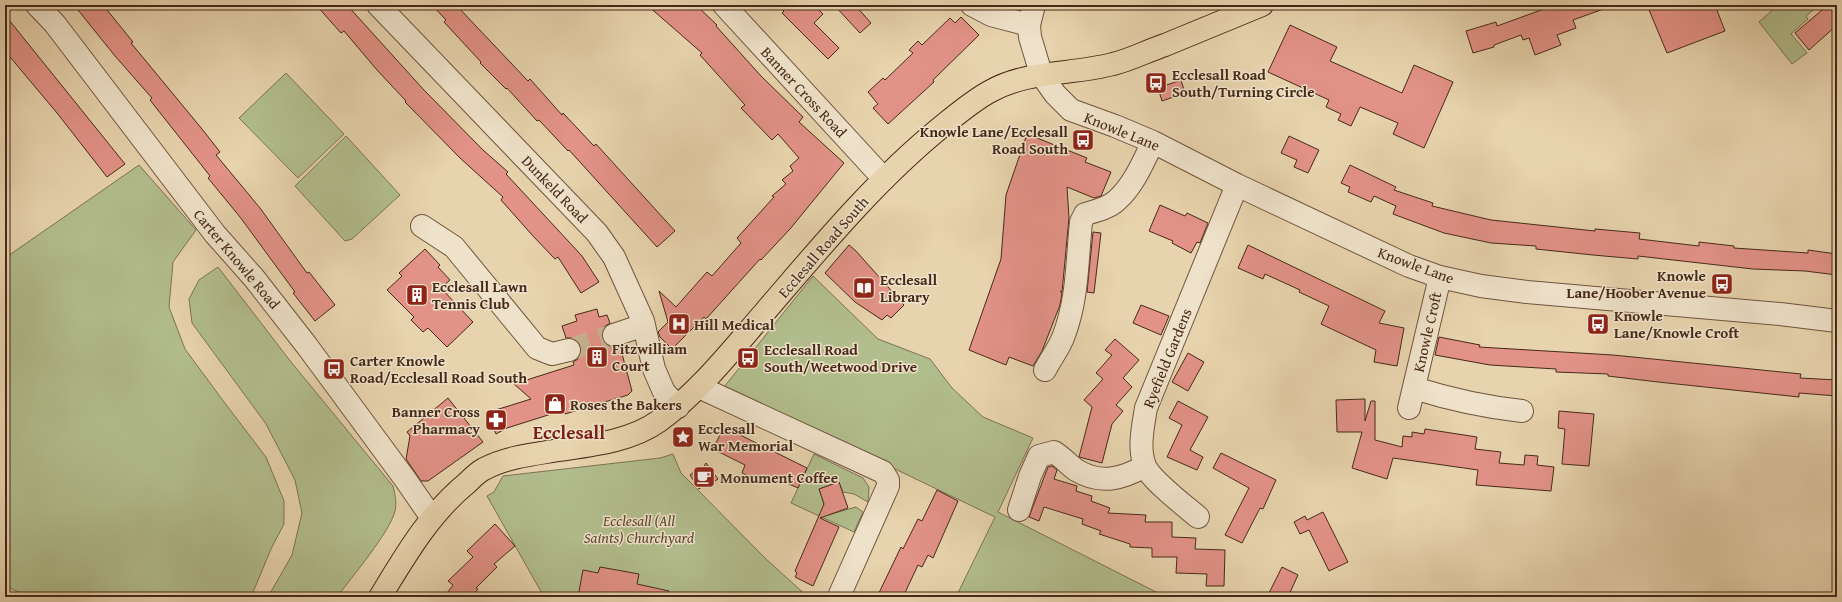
<svg xmlns="http://www.w3.org/2000/svg" width="1842" height="602" viewBox="0 0 1842 602" font-family="'Gentium Book Plus',serif">
	<rect width="100%" height="100%" fill="#e7d3ad"/>
	<filter id="stains"><feTurbulence type="fractalNoise" baseFrequency=".005" numOctaves="4"/><feColorMatrix values="0 0 0 0 .2 0 0 0 0 .09 0 0 0 0 .02 0 0 0 .5 -.17"/></filter>
	<radialGradient id="worn" r=".72"><stop offset=".6" stop-color="#630" stop-opacity="0"/><stop offset="1" stop-color="#630" stop-opacity=".3"/></radialGradient>
	<!-- green -->
	<path fill="#b2bd8d" stroke="#7c7353" d="M1778,5H1819L1806,16L1808,19L1791,34L1807,53L1792,64L1759,22Z
		M286,73L344,134L298,178L239,118Z
		M346,136L400,195L352,239L345,241L295,186Z
		M139,165L196,230L173,262L169,307L185,349L227,406L266,457L284,501V524L271,549L251,597H30L5,586V258Z
		M218,267L291,362L393,486C395,494 397,503 395,511C390,532 351,578 337,597H268L292,555L302,513L295,480L266,424L192,323L189,299L199,280Z
		M813,276L878,339L930,359L952,388L983,417L1033,438L998,512L1166,597H956L995,517L724,387Z
		M673,454L681,473L766,559L808,597H544L487,496L494,492L503,476L660,458Z
		M814,454L863,478L869,487L868,502L854,494L843,492L839,482L819,489L828,515L856,507L863,512L854,532L791,503Z"/>
	<!-- building -->
	<path fill="#e29287" stroke="#472919" d="M74,5H103L133,42L131,43L202,129L220,152L216,155L260,208L307,273L309,272L335,305L315,321L293,293L295,292L240,217L208,178L210,176L150,100L152,98L115,56Z
		M316,5H347L423,89L483,150L508,172L506,174L582,256L599,282L581,293L558,257L555,259L533,236L501,200L503,197L460,158L405,102L406,101L377,70L344,31L341,33Z
		M432,5H456L528,81L530,79L562,115L563,113L594,146L596,144L675,231L657,247L569,150L568,151L539,120L537,121L507,88L506,89L480,63L481,62L444,22L446,20Z
		M647,5H696L717,25L716,26L761,76L803,117L799,122L844,163L790,229L761,260L760,259L706,319L704,317L672,349L660,337L658,332L668,322L659,291L676,307L707,272L712,276L741,243L737,238L774,197L772,196L786,184L782,180L793,171L790,166L799,158L778,134L772,140L741,108L745,105L700,55L702,53Z
		M777,5H814L823,14L814,23L839,48L828,59L782,13L784,11Z
		M834,5H855L871,23L860,33Z
		M1555,5H1608L1609,7L1573,20L1576,28L1557,35L1561,45L1535,55L1529,38L1523,40L1521,35L1494,45V47L1473,53L1466,31L1496,22L1497,26Z
		M1647,5H1715L1725,31L1667,53Z
		M1828,5H1837V25L1809,50L1795,33Z
		M5,15L125,164L107,177L57,113L5,51Z
		M961,17L979,35L933,80L934,82L888,124L873,108L878,104L868,92L883,78L885,80L913,53L909,50L918,41L922,45L950,18L955,23Z
		M1290,25L1337,47L1330,61L1402,93L1414,65L1453,82L1424,148L1393,134L1398,123L1360,107L1351,126L1338,120L1341,114L1326,107L1329,100L1268,72Z
		M1181,80L1185,93L1162,101L1158,88Z
		M1027,134L1087,158L1085,162L1111,172L1101,196L1094,198L1067,187L1069,218L1062,292L1060,291L1062,293L1060,305L1042,351L1033,366L1009,357L1006,365L969,350L1001,259L1006,195Z
		M1289,136L1319,150L1308,173L1294,167L1297,160L1281,153Z
		M1350,165L1396,187L1394,190L1433,203L1432,206L1491,220L1595,231V229L1640,233L1639,239L1699,246V242L1734,246V248L1808,253V250L1837,254V275L1805,271L1753,269L1638,256V259L1593,255L1536,249V246L1491,243L1444,233L1393,214L1396,206L1374,196L1371,202L1348,192L1350,187L1341,183Z
		M1160,205L1185,216L1187,213L1208,223L1200,243L1197,242L1191,253L1172,243L1173,241L1149,231Z
		M1093,232L1101,233L1094,293L1087,292Z
		M849,245L856,251L904,305L891,318L887,315L882,320L855,302L825,273Z
		M1248,245L1385,311L1379,323L1404,328L1397,366L1374,362L1376,350L1321,324L1329,306L1299,292L1300,290L1265,274L1263,279L1238,268Z
		M425,249L440,265L438,267L450,280L441,288L473,322L447,347L428,328L423,332L411,320L414,317L387,290L402,276L399,273Z
		M1141,305L1169,316L1161,335L1133,323Z
		M597,309L599,317L607,315L610,323L604,327L602,332V339L606,345L611,347H618L619,350H621L632,391L628,395L565,414L564,410L507,428L496,434L486,413L531,399L514,384L574,365L573,362L578,359L581,354V347L578,342L573,338H566L562,326L577,321L575,315Z
		M1439,337L1480,345L1479,347L1613,355L1801,374L1800,378L1837,380V396L1799,393V397L1658,382L1608,376V374L1556,372V369L1490,365L1435,355Z
		M1115,339L1139,360L1123,378L1132,387L1116,405L1123,411L1112,424L1102,463L1079,457L1092,407L1084,400L1103,379L1096,373L1112,355L1105,350Z
		M1188,353L1204,362L1188,391L1172,382Z
		M448,398L483,442L428,481H421L406,459L410,436L407,432Z
		M1365,399V421L1371,401H1375V440L1402,447L1403,436L1412,437V432L1424,434L1425,429L1477,437L1475,449L1501,452L1499,463L1524,465L1525,455L1538,456L1537,465L1554,467L1551,491L1476,485L1478,470L1429,463L1393,458L1387,479L1352,468L1362,432H1337L1336,400Z
		M1178,401L1208,417L1190,450L1203,457L1197,470L1167,457L1182,425L1169,418Z
		M1559,411L1594,414L1589,466L1562,464L1565,429L1558,428Z
		M724,427L807,468L798,488L768,475L766,479L757,475L755,479L742,473L745,465L713,449Z
		M1221,453L1276,480L1263,509L1260,508L1242,543L1225,535L1249,488L1213,468Z
		M706,463L718,479L705,488L703,486L699,489L690,475L702,466L703,468Z
		M1052,466L1057,470L1054,479L1077,486L1076,491L1092,496L1091,501L1110,508L1108,513L1146,515L1145,522H1172V537L1196,538L1195,549L1225,550L1224,586H1206L1207,574L1176,573L1177,557H1152V548L1130,547V544L1099,534L1101,531L1082,524L1083,519L1044,507L1039,521L1029,517L1048,467Z
		M839,482L848,508L820,518L839,527L813,586L795,577L797,573L795,571L824,504L819,489Z
		M937,490L958,501L933,558L928,555L922,567L918,565L903,597H877L901,547L903,549L918,519L922,521Z
		M1323,512L1348,562L1329,571L1309,530L1300,534L1294,522L1305,516L1307,520Z
		M495,524L515,546L494,564L497,567L476,588L478,589L472,597H444L453,585L448,581L473,557L467,551Z
		M600,567L639,574L637,584L669,591V597H578L583,570L598,573Z
		M1282,567L1298,575L1288,597H1267Z"/>
	<g fill="none" stroke-linecap="round" stroke-linejoin="round">
		<!-- minor-tunnel -->
		<path stroke="#c7b18f" stroke-width="22" stroke-dasharray="22 11" stroke-linecap="butt" d="M569,350L614,335"/>
		<!-- minor casing -->
		<g stroke="#6f543e" stroke-width="24">
			<path id="minor" d="M37,5L55,24L215,234L254,278L307,346L405,479L432,518
				M378,5L597,233L614,257L643,321L654,369L664,392L678,407
				M724,5L884,179
				M972,5L991,15L1029,25
				M1034,5L1029,25L1030,37L1041,74L1055,94L1071,110L1115,126L1153,142L1237,185L1409,266L1440,277L1481,286L1527,292L1780,314L1837,321
				M422,226L454,247L537,348L552,354L569,350
				M614,335L644,325
				M1045,370C1051,358 1060,347 1064,335C1078,298 1077,260 1081,222L1085,214C1096,211 1109,208 1117,200C1134,185 1143,162 1153,142
				M699,387L883,472L888,480V486L840,594
				M1414,388C1449,399 1485,407 1522,411
				M1409,408L1440,277
				M1019,510L1030,476L1039,456L1054,452C1062,457 1069,465 1076,470C1101,485 1122,479 1145,466
				M1198,517C1185,506 1151,480 1145,466C1138,448 1143,427 1146,408L1237,185"/>
		</g>
		<!-- major casing -->
		<g stroke="#472919" stroke-width="24">
			<path id="major" d="M380,597C405,556 429,514 467,483C472,478 478,472 484,469C506,457 535,454 559,450C593,445 631,441 659,421C700,391 731,351 764,313C819,249 874,182 940,128C955,116 971,102 989,92C1027,70 1071,75 1113,64C1130,60 1147,51 1165,45C1197,32 1230,18 1262,5"/>
		</g>
		<!-- minor -->
		<use href="#minor" stroke="#efe2ca" stroke-width="22"/>
		<!-- major -->
		<use href="#major" stroke="#e7d3ad" stroke-width="22"/>
	</g>
	<!-- icons -->
	<defs>
		<g id="bus-square" transform="scale(1.15)"><rect x="-9" y="-9" width="18" height="18" rx="4" fill="#8f2418" stroke="#efe2ca"/><path d="M-5-6H5V4H4V6H2V4H-2V6H-4V4H-5ZM-3.5-4V0h7V-4ZM-3.5 1.2v1.5H-2V1.2ZM2 1.2v1.5H3.5V1.2Z" fill="#fff"/></g>
		<g id="library-square" transform="scale(1.15)"><rect x="-9" y="-9" width="18" height="18" rx="4" fill="#8f2418" stroke="#efe2ca"/><path d="M-6-4Q-3-5.5-.7-3.5V5Q-3 3-6 4ZM6-4Q3-5.5 .7-3.5V5Q3 3 6 4Z" fill="#fff"/></g>
		<g id="building-square" transform="scale(1.15)"><rect x="-9" y="-9" width="18" height="18" rx="4" fill="#8f2418" stroke="#efe2ca"/><path d="M-4-6H4V6H1V3H-1V6H-4ZM-2.5-4.3h1.7v1.8h-1.7ZM.8-4.3h1.7v1.8H.8ZM-2.5-1h1.7V.8h-1.7ZM.8-1h1.7V.8H.8Z" fill="#fff"/></g>
		<g id="hospital-square" transform="scale(1.15)"><rect x="-9" y="-9" width="18" height="18" rx="4" fill="#8f2418" stroke="#efe2ca"/><path d="M-5-5h3v3.5h4V-5h3V5h-3V1.5h-4V5h-3Z" fill="#fff"/></g>
		<g id="shop-square" transform="scale(1.15)"><rect x="-9" y="-9" width="18" height="18" rx="4" fill="#8f2418" stroke="#efe2ca"/><path d="M-5-2.5h2.3a2.7 3.5 0 0 1 5.4 0H5L5.5 6h-11ZM-1.5-2.5h3a1.5 2.3 0 0 0-3 0Z" fill="#fff"/></g>
		<g id="pharmacy-square" transform="scale(1.15)"><rect x="-9" y="-9" width="18" height="18" rx="4" fill="#8f2418" stroke="#efe2ca"/><path d="M-2-6h4v4h4v4h-4v4h-4v-4h-4v-4h4Z" fill="#fff"/></g>
		<g id="sight-square" transform="scale(1.15)"><rect x="-9" y="-9" width="18" height="18" rx="4" fill="#8f2418" stroke="#efe2ca"/><path d="M0-6L1.8-2.2L6-1.7L2.9 1.2L3.7 5.4L0 3.3L-3.7 5.4L-2.9 1.2L-6-1.7L-1.8-2.2Z" fill="#fff"/></g>
		<g id="cafe-square" transform="scale(1.15)"><rect x="-9" y="-9" width="18" height="18" rx="4" fill="#8f2418" stroke="#efe2ca"/><path d="M-5.5-4.5H6V0H3Q3 3.5 0 3.5H-2.5Q-5.5 3.5-5.5 0ZM3-3.2v2h1.7v-2ZM-6 4.5H4V6H-6Z" fill="#fff"/></g>
	</defs>
	<g fill-rule="evenodd">
		<use href="#bus-square" x="1156" y="83"/>
		<use href="#bus-square" x="1083" y="140"/>
		<use href="#bus-square" x="1722" y="284"/>
		<use href="#library-square" x="864" y="288"/>
		<use href="#building-square" x="417" y="295"/>
		<use href="#hospital-square" x="679" y="324"/>
		<use href="#bus-square" x="1598" y="324"/>
		<use href="#building-square" x="597" y="357"/>
		<use href="#bus-square" x="748" y="358"/>
		<use href="#bus-square" x="334" y="369"/>
		<use href="#shop-square" x="555" y="404"/>
		<use href="#pharmacy-square" x="496" y="420"/>
		<use href="#sight-square" x="683" y="437"/>
		<use href="#cafe-square" x="704" y="477"/>
	</g>
	<g text-anchor="middle" dominant-baseline="central" stroke-width="3" stroke-linejoin="round" paint-order="stroke">
		<!-- poi labels -->
		<g font-size="15" font-weight="bold" fill="#472919" stroke="#efe2ca" text-anchor="start">
			<text x="1172" y="74">Ecclesall Road<tspan x="1172" dy="17">South/Turning Circle</tspan></text>
			<text x="1068" y="131" text-anchor="end">Knowle Lane/Ecclesall<tspan x="1068" dy="17">Road South</tspan></text>
			<text x="1706" y="275" text-anchor="end">Knowle<tspan x="1706" dy="17">Lane/Hoober Avenue</tspan></text>
			<text x="880" y="279">Ecclesall<tspan x="880" dy="17">Library</tspan></text>
			<text x="432" y="286">Ecclesall Lawn<tspan x="432" dy="17">Tennis Club</tspan></text>
			<text x="1614" y="315">Knowle<tspan x="1614" dy="17">Lane/Knowle Croft</tspan></text>
			<text x="694" y="324">Hill Medical</text>
			<text x="612" y="348">Fitzwilliam<tspan x="612" dy="17">Court</tspan></text>
			<text x="764" y="349">Ecclesall Road<tspan x="764" dy="17">South/Weetwood Drive</tspan></text>
			<text x="350" y="360">Carter Knowle<tspan x="350" dy="17">Road/Ecclesall Road South</tspan></text>
			<text x="570" y="404">Roses the Bakers</text>
			<text x="480" y="411" text-anchor="end">Banner Cross<tspan x="480" dy="17">Pharmacy</tspan></text>
			<text x="698" y="428">Ecclesall<tspan x="698" dy="17">War Memorial</tspan></text>
			<text x="720" y="477">Monument Coffee</text>
		</g>
		<!-- street labels -->
		<g font-size="15" fill="#472919" stroke="#efe2ca">
			<text transform="translate(804 92) rotate(47)">Banner Cross Road</text>
			<text transform="translate(1122 131) rotate(22)">Knowle Lane</text>
			<text transform="translate(555 189) rotate(46)">Dunkeld Road</text>
			<text transform="translate(823 247) rotate(-49)">Ecclesall Road South</text>
			<text transform="translate(237 259) rotate(50)">Carter Knowle Road</text>
			<text transform="translate(1416 265) rotate(20)">Knowle Lane</text>
			<text transform="translate(1427 332) rotate(-77)">Knowle Croft</text>
			<text transform="translate(1167 358) rotate(-68)">Ryefield Gardens</text>
		</g>
		<!-- park labels -->
		<g font-size="15" font-style="italic" fill="#5c4730" stroke="#efe2ca">
			<text x="639" y="520">Ecclesall (All<tspan x="639" dy="17">Saints) Churchyard</tspan></text>
		</g>
		<!-- district labels -->
		<g font-size="19" font-weight="bold" fill="#7a1f14" stroke="#efe2ca">
			<text x="569" y="432">Ecclesall</text>
		</g>
	</g>
	<!-- margin -->
	<rect width="1842" height="602" fill="none" stroke="#e7d3ad" stroke-width="20"/>
	<rect x="6" y="6" width="1830" height="590" fill="none" stroke="#472919" stroke-width="2"/>
	<rect x="10" y="10" width="1822" height="582" fill="none" stroke="#472919"/>
	<rect width="100%" height="100%" filter="url(#stains)"/>
	<rect width="100%" height="100%" fill="url(#worn)"/>
</svg>
